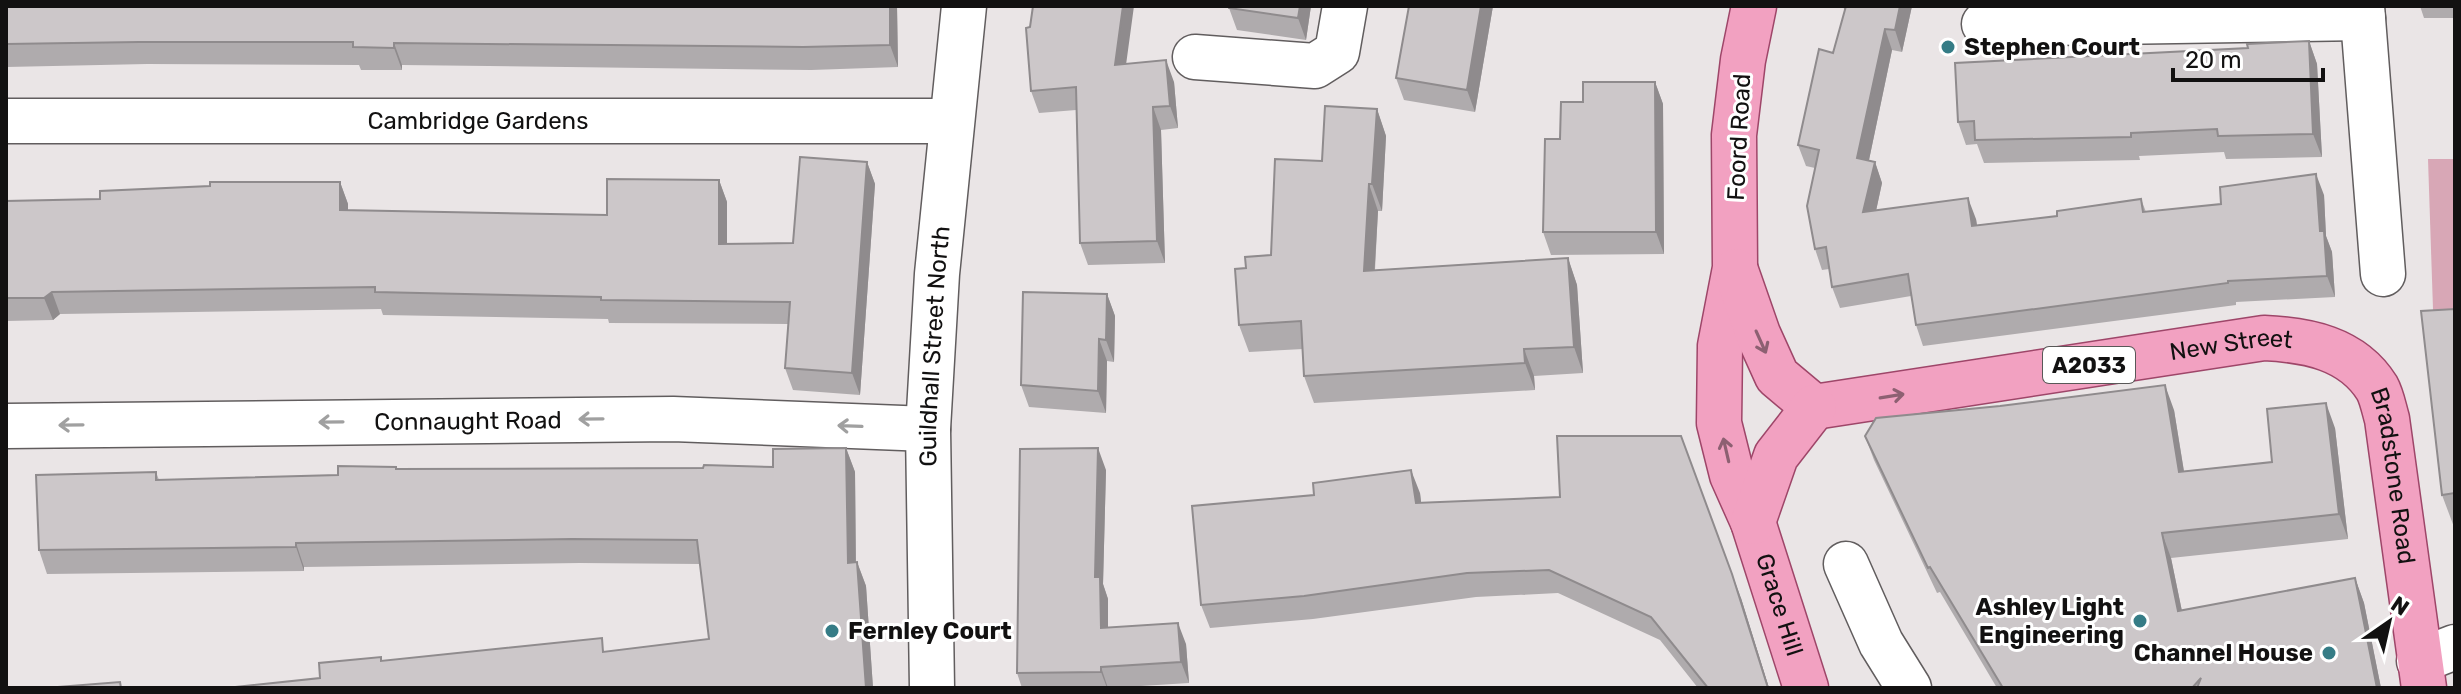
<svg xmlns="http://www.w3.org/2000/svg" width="2461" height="694" viewBox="0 0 2461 694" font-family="Rubik,sans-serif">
	<rect width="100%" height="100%" fill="#eae5e6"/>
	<!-- green -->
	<path fill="#d8a7b6" d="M2428,159H2455V338L2434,339Z"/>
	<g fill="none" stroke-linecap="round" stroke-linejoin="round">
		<!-- minor casing -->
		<g stroke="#615d5e" stroke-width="47">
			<g id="minor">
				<path d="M2362,6L2383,274"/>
				<path d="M1984,24L2363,18"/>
				<path d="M1195,57L1315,66L1337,52L1345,6"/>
				<path id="s1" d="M6,121H951"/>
				<path id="s2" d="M6,426L673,419L928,429"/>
				<path d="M1846,564L1881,643L1909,688"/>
				<path d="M2419,661L2455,647"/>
				<path id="s3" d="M932,688L928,429L937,274L964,6"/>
			</g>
		</g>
		<!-- primary casing -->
		<g stroke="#9e4669" stroke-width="47">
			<g id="primary">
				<path id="s4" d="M1754,6L1743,60L1734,135L1735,268L1720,346L1719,423L1732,475L1753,522L1806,688"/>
				<path d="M1736,271L1758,334L1777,376L1814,407"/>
				<path id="s5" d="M1814,407L2264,338C2307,340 2352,348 2377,388C2382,397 2384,409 2387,419L2424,688"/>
				<path d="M1753,522L1776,456L1814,407"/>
			</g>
		</g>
		<!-- minor -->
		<use href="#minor" stroke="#fff" stroke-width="44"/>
		<!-- primary -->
		<use href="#primary" stroke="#f2a1c1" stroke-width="44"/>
	</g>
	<!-- wall -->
	<path fill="#afabad" d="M6,6H897L898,67L811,70L402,65V70H361L359,65L147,64L6,67Z
		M1311,6L1306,40L1237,30L1229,8Z
		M1409,6H1493L1475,112L1404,100L1396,78Z
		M1843,6H1912L1902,52L1892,50L1869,160L1875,162L1882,183L1876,211L1976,219L1977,225L2057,216L2141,199L2146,212L2324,195L2326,236L2332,252L2335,297L2236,302V305L1923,346L1916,325L1911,296L1840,308L1832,287L1829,269L1822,270L1815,249V168L1806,166L1798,145L1833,53L1845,12Z
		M2420,6H2455V18H2424Z
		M2309,41L2317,64L2322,157L2226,159L2224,152L2139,156L2140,160L1984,163L1977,144L1966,145L1958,122L2248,48Z
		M1126,64L1174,82L1178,128L1161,130L1165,263L1088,265L1080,243L1076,110L1039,113L1031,91Z
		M1655,82L1663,104L1664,254L1551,255L1543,232L1560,139L1583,102Z
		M1377,109L1386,136L1382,211H1378L1375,270L1568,258L1577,285L1583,373L1534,376L1535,390L1314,403L1304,376L1303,349L1249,352L1239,325L1246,268L1271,255L1322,161Z
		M867,162L875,184L860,395L793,390L785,368L788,324L609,323L608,319L383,315L381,309L60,314L53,320L6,321V201L100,199L340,182L348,204V210L607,215L719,180L727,202V244L793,243Z
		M1107,294L1115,316L1114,362L1107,361L1106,413L1029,407L1021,385Z
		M2455,309V527H2454L2442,495Z
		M2174,410L2184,471L2272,462L2335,428L2348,539L2171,558L2182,611L2355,578L2364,603L2381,688H1997L1940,592L1937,593L1874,460L1865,436Z
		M846,448L855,472L856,562H857L866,586L873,688L320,678L382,661L607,652L709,639L700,564L580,563L304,567V571L47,574L39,550L156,472L159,480L338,475L396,469L773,467Z
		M1106,470L1103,584L1108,599V627L1186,644L1189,683L1109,688H1022L1017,673Z
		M1420,493L1421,503L1741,598L1769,688H1698L1660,640L1558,593L1476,597L1313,619L1210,628L1201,605Z"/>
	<!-- shaded-wall -->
	<path fill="#8f8b8d" d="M890,6H897L898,67L890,45Z
		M1123,6H1134L1123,87L1115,65Z
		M1300,6H1311L1306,40L1298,18Z
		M1481,6H1493L1475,112L1467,90Z
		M1900,6H1912L1902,52L1895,30Z
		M1885,29L1892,50L1865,179L1857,158Z
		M2309,41L2317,64L2322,157L2313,134Z
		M394,43L402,65V70L394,48Z
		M1166,60L1174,82L1178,128L1170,106Z
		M1655,82L1663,104L1664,254L1656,232Z
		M1153,107L1161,130L1165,263L1157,241Z
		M1377,109L1386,136L1382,211L1372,184Z
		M867,162L875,184L860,395L852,373Z
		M1875,162L1882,183L1871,234L1863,212Z
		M2316,174L2324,195L2326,236L2332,252L2335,297L2327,276L2320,231Z
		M719,180L727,202V266L719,244Z
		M340,182L348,204V232L340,210Z
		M1369,184L1378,211L1373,297L1364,271Z
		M1968,198L1976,219L1980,247L1972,226Z
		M1568,258L1577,285L1583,373L1574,347Z
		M52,292L60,314L53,320L44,298Z
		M1107,294L1115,316L1114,362L1106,340Z
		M1099,339L1107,361L1106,413L1098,391Z
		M1524,349L1534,376L1535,390L1525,363Z
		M2165,385L2174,410L2188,497L2179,472Z
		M2326,403L2335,428L2348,539L2339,514Z
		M846,448L855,472L856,587L848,563Z
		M1098,448L1106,470L1103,584L1108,599V649L1101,628L1095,577Z
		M1411,470L1420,493L1424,526L1416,503Z
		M2162,533L2171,558L2187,636L2178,611Z
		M296,543L304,567V571L296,547Z
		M857,562L866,586L873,688H866Z
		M1732,574L1741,598L1769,688H1768Z
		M2355,578L2364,603L2381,688H2377Z
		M1178,623L1186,644L1189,683L1181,662Z
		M1101,667L1108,688H1107L1101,672Z"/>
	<!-- building -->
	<path fill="#ccc7c9" stroke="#8f8b8d" stroke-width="2" d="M6,6H890V45L803,47L394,43V48L353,47V42H139L6,44Z
		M1033,6H1123L1115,65L1166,60L1170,106L1153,107L1157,241L1080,243L1076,87L1031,91L1026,28L1030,27Z
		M1229,6H1300L1298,18L1229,8Z
		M1409,6H1481L1467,90L1396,78Z
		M1846,6H1900L1895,30L1885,29L1857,158L1875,162L1863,212L1968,198L1972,226L2057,216V211L2141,199L2143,212L2221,204L2220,187L2316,174L2320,231H2324L2327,276L2228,281V283L1916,325L1908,274L1832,287L1826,247L1815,249L1807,206L1819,150L1798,145L1819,49L1833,53Z
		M2309,41L2313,134L2218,136L2217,129L2131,133V137L1975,140L1974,121L1958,122L1955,63L2248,48L2247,44Z
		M1583,82H1655L1656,232H1543L1545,139H1560L1561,102H1583Z
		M1325,106L1377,109L1372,184H1369L1364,271L1568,258L1574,347L1524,349L1525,363L1304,376L1301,321L1239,325L1235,269L1246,268L1245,257L1271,255L1275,159L1322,161Z
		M800,157L867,162L852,373L785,368L790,302L601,300V297L375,292V287L52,292L44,298H6V201L100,199V191L210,186V182H340V210L607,215V179L719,180V244L793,243Z
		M1023,292L1107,294L1106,340L1099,339L1098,391L1021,385Z
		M2455,309V493L2442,495L2421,311Z
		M2165,385L2179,472L2272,462L2267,409L2326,403L2339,514L2162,533L2178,611L2355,578L2377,688H2197L2201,678L2192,688H2003L1930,567L1928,568L1865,436L1876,418L2000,406Z
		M1557,436H1681L1732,574L1768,688H1708L1651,617L1549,570L1467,573L1304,596L1201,605L1192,506L1314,495L1313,483L1411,470L1416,503L1560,497Z
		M846,448L848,563L857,562L866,688H226L320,678L319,663L381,657V661L602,638L603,652L709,639L697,540L572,539L296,543V547L39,550L36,475L156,472V480L338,475V466L396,467V469L703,468L704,465L773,467V449Z
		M1098,448L1095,577H1100L1101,628L1178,623L1181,662L1101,667V672L1017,673L1020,449Z
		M120,682L121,688H45Z"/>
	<!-- one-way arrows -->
	<defs><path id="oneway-shaft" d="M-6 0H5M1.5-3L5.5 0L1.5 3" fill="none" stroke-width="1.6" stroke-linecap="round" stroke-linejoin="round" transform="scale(2)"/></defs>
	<g stroke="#8d6072">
		<use href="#oneway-shaft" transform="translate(1761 342) rotate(66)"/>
		<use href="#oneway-shaft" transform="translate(1892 396) rotate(-9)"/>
		<use href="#oneway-shaft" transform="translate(1726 450) rotate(-103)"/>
	</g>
	<g stroke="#a0a0a0">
		<use href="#oneway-shaft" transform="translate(591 419) rotate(179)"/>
		<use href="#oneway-shaft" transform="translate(331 422) rotate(179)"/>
		<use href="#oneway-shaft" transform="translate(71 425) rotate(179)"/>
		<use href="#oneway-shaft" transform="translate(850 426) rotate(-178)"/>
	</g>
	<!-- markers -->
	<g fill="#357c86" stroke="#fff" stroke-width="3">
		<circle cx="1948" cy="47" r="8"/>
		<circle cx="2140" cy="621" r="8"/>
		<circle cx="832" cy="631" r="8"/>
		<circle cx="2329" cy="653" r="8"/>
	</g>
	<g text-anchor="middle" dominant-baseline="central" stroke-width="6" stroke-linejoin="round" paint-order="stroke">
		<!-- shield labels -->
		<rect fill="#fff" stroke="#595858" stroke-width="2" x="2043" y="347" width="92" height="36" rx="6"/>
		<g font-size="22" font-weight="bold" fill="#121111">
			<text x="2089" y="365">A2033</text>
		</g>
		<!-- poi labels -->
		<g font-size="24" font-weight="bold" fill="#121111" stroke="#fff" text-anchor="start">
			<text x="1964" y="47">Stephen Court</text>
			<text x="2124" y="607" text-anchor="end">Ashley Light<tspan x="2124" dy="28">Engineering</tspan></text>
			<text x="848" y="631">Fernley Court</text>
			<text x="2313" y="653" text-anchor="end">Channel House</text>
		</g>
		<!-- street labels -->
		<g font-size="24" fill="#121111" stroke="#fff">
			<text stroke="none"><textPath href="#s1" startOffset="472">Cambridge Gardens</textPath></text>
			<text transform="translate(1739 137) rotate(-87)">Foord Road</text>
			<text stroke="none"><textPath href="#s3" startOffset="342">Guildhall Street North</textPath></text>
			<text stroke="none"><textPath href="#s5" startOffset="422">New Street</textPath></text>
			<text stroke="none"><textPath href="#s2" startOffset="462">Connaught Road</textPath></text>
			<text stroke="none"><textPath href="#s5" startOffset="674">Bradstone Road</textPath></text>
			<text stroke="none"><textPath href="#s4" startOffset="612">Grace Hill</textPath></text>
		</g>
	</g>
	<!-- border -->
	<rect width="2461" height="694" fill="none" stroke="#121111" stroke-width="16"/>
	<!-- north arrow -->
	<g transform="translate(2389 622) rotate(34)" stroke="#ffffff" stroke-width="6" paint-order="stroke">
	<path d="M0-6L14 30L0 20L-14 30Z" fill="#121111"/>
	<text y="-12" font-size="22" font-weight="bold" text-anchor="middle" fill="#121111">N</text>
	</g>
	<!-- scale -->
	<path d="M2173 68v12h150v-12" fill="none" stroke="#121111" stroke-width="4"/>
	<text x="2185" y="68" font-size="24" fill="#121111" stroke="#ffffff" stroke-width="6" paint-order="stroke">20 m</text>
</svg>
